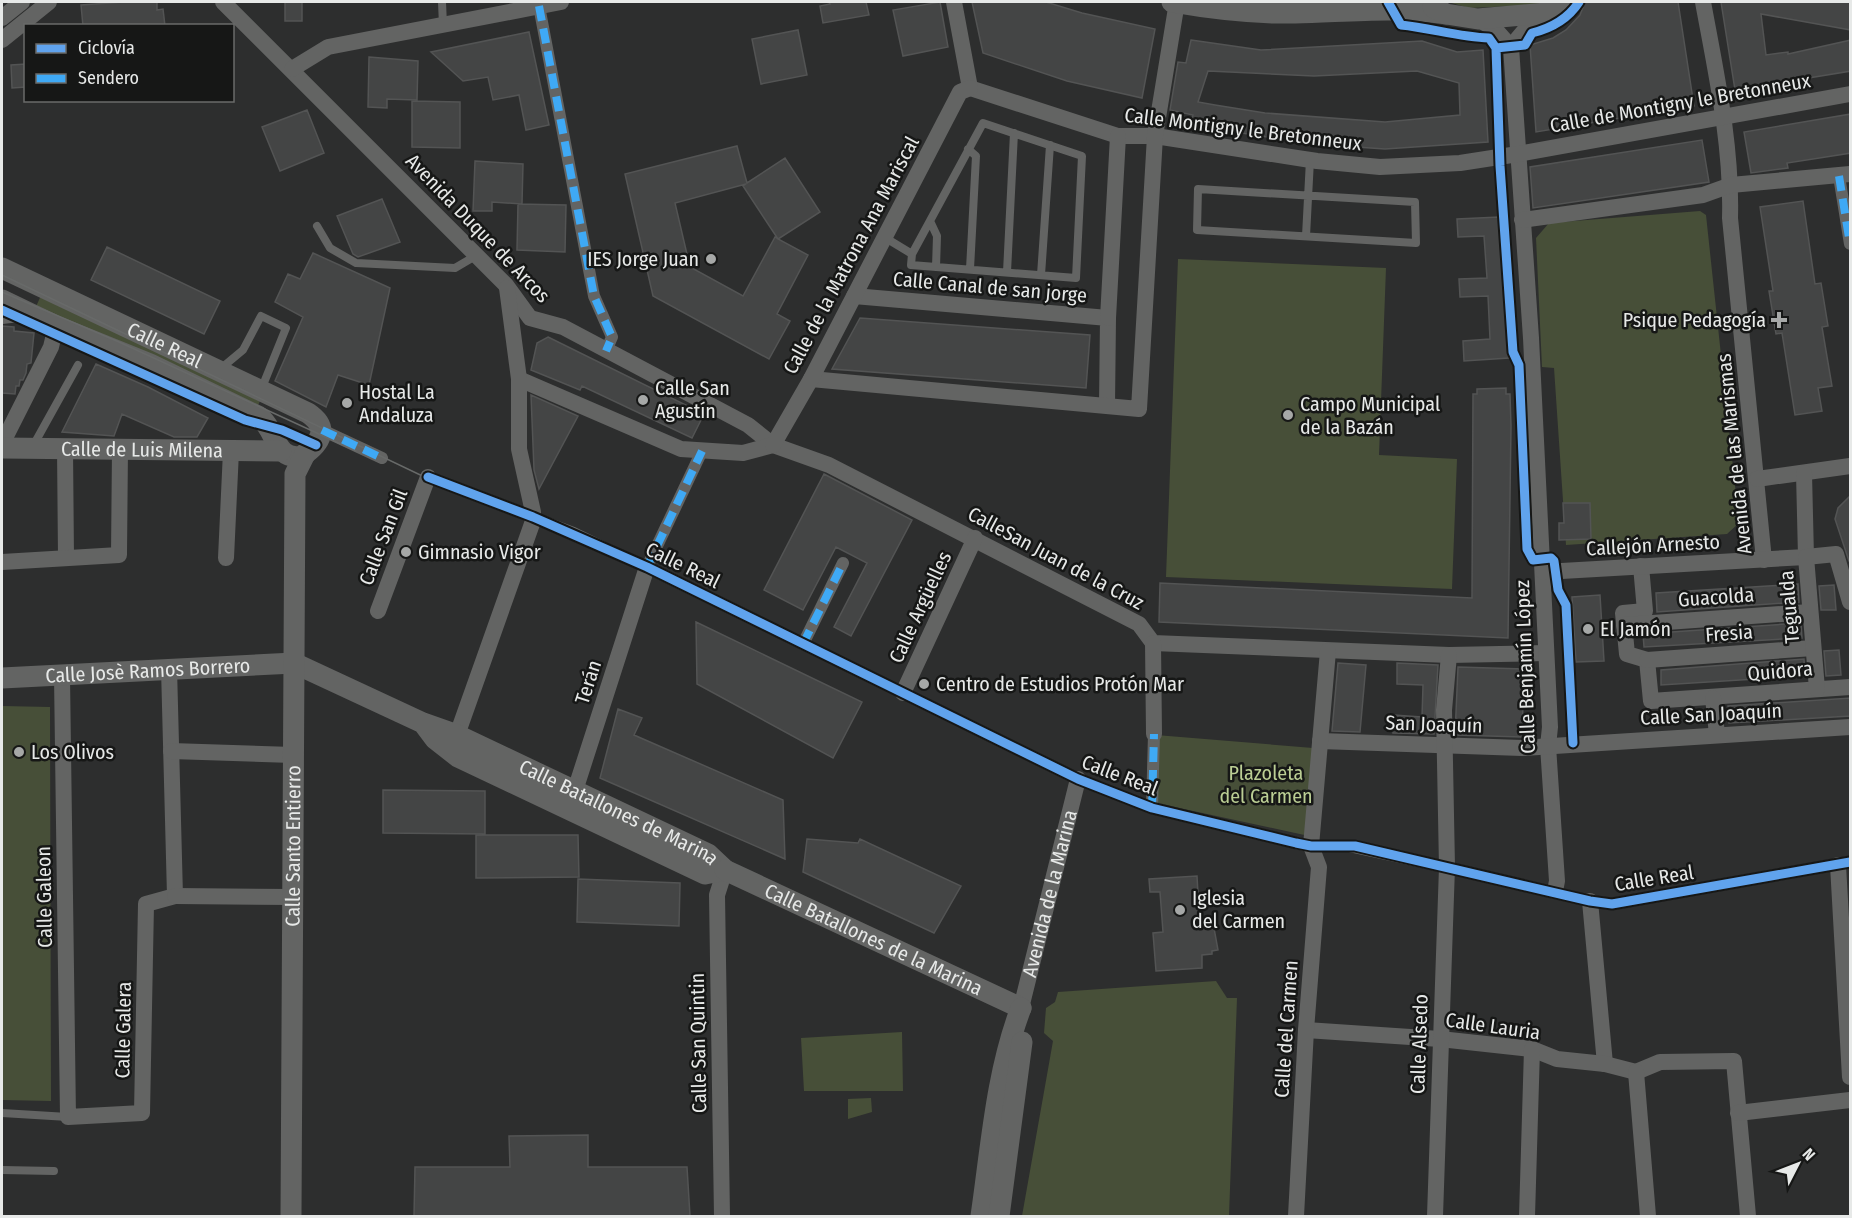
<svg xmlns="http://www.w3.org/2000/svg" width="1852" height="1218" viewBox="0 0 1852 1218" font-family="'Fira Sans Condensed',sans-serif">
	<rect width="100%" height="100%" fill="#2d2e2e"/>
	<!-- green -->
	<path fill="#474f38" d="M1448,2H1545L1539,5L1469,8Z
		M1700,211L1706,215L1739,523L1727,534L1566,545L1554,368L1542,367L1536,238L1549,223Z
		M1178,259L1386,268L1379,455L1457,459L1452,589L1166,577Z
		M43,291L263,394L256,410L34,311Z
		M2,706L50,707L51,1101L2,1100Z
		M1156,735L1313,748L1309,836L1156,803Z
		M1216,981L1227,998H1237L1229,1216H1022L1053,1041L1044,1033L1046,1008L1055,1002L1058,992Z
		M902,1032L903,1091H804L801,1038Z
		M871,1098L872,1112L848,1119V1099Z"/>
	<!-- building -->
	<path fill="#444545" stroke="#535454" stroke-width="1.5" fill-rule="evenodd" d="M124,2H157V10L163,9L165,26H83L81,5Z
		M285,2H302V21H285Z
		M829,2H866L869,15L823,23L820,6L830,4Z
		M940,2L948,47L903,56L893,10Z
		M972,2H1046L1082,13L1155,29L1142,98L1067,81L983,53Z
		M1585,2H1678L1694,106L1536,132L1530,45L1553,38L1566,30L1580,15Z
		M1721,2H1851V30L1761,14L1766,55L1788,52V54L1851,40V71L1735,90Z
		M798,30L807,75L761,84L752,39Z
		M529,32L549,125L526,130L519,95L493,100L488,77L463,81L431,52Z
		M1191,40L1261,50L1422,41L1457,52L1483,50L1488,142L1385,149L1313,144L1190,125L1193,115L1170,110L1178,62L1186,63ZM1208,71L1314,76L1417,71L1459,83L1460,115L1385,122L1265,113L1215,105L1198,102Z
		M369,57L418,61L417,100L387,99V108L368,107Z
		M26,64V87L12,88L11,65Z
		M412,101L460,102V148L412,147Z
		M307,110L324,153L280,171L262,127Z
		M1851,114V153L1787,163L1788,168L1751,173L1744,132Z
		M1702,140L1709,182L1533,208L1530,167Z
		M737,146L747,183L785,158L820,212L778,239L808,255L777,314L790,321L769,359L653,296L625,174ZM746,184L743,186L778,239L775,237L743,296L690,267L675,203Z
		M475,161L523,164L522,204L492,202V211H473Z
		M382,199L400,242L358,257L353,254L337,216Z
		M1803,201L1815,284L1821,283L1828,326L1822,327L1832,386L1818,388L1822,411L1795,415L1782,333L1776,334L1769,291H1773L1760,207Z
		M518,204L566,205L565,252L517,250Z
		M1499,217L1509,358L1464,361L1463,341L1490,339L1488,296L1460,297L1459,279L1487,278L1484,236L1458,237L1457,219Z
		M107,247L220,301L204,334L91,280Z
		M313,253L390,288L369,385L338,375L326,407L275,381L303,317L275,302L288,274L300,279Z
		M860,318L1090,335L1086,388L832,369Z
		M2,326L14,327V331L34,333L31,363L27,364L26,373L23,380H20L19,386H16L15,394L2,393Z
		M548,337L704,414L692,438L582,386L580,390L531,370L537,343Z
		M96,364L148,387L208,418L197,437H174L122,414L114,436L62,432Z
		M1506,388V394H1510L1511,426L1508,638L1159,622L1160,583L1472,598L1473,394H1477V389Z
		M531,395L578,416L539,489L534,470Z
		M824,474L912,520L851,636L834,627L867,563L836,547L803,610L764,590Z
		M1851,495V561H1849L1835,519L1838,508Z
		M1563,503H1590L1591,539L1559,540V523H1564Z
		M1798,584L1799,602L1657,612L1656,593Z
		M1834,585L1836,610H1821L1819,586Z
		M1600,595L1604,661L1576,662L1572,597Z
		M696,622L862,702L833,758L697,684Z
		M1801,623L1802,638L1644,647L1643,634Z
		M1839,650L1841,675L1826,676L1824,651Z
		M1804,659L1805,676L1661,685V670Z
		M1338,663L1366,665L1360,732L1332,731Z
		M1397,663L1438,665L1434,734L1393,733L1394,715L1422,717L1423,685L1397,684Z
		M1458,667L1524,669L1522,737L1455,735Z
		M1851,698V716L1729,723L1728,706Z
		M618,709L642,718L634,735L783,800L785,859L600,778Z
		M383,790L485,791V834L383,833Z
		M476,835H578L579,877L476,878Z
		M807,839L858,843L860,839L961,886L934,933L803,872Z
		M1197,876L1200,928H1214L1218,950L1212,951V954L1202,955V968L1156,971L1153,933L1163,932L1160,892H1150L1149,879Z
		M578,879L680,883L679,926L577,922Z
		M588,1135V1167H687L690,1216H414L415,1167H510L509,1136Z"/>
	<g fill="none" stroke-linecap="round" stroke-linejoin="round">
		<!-- service -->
		<path stroke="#636463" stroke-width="8" d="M442,2L443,25
			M983,123L1082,156L1076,278L911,265L912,254Z
			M968,149L976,156L970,269
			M1198,189L1415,202L1416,243L1197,230Z
			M930,221L937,236L936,267
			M317,226L330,248L356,263L455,268L477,255
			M1306,236L1310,160
			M884,237L912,254
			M1007,272L1014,133
			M1041,275L1050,145
			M219,370L243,350L261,316L286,328L261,390
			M33,446L78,365
			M2,1113L68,1117
			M2,1170L54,1171"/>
		<!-- pedestrian -->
		<path stroke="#636463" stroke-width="12" d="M539,6L594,296L612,337L606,351
			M1839,176L1850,244
			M322,430L382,458
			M428,477L533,517L647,567L1078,779L1152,808L1296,843L1311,846H1355L1590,901L1612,904L1850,862
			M647,567L702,451
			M803,644L843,563
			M1152,808L1154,734"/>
		<!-- minor -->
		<g stroke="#636463" stroke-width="16">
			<path d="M223,2L506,285L530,318L563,327L748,425L773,445L829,465L1139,624L1153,643L1449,655L1545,653"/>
			<path d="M954,2L970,88"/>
			<path d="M1703,2C1716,73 1732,145 1730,218L1764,560"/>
			<path d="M1546,13C1529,23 1523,32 1511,47L1531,338L1550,727L1548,746L1557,881L1555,891"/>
			<path d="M2,18L22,2"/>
			<path d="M1478,19L1495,29L1511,47"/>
			<path d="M2,40L49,2"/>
			<path d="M292,69L328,47L561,2"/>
			<path d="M970,88L1118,136H1155L1317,161L1380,167L1460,163L1518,154L1850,94"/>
			<path d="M1522,220L1703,195L1731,185L1850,174"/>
			<path d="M854,296L1108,318L1107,405"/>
			<path d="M2,316L27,313"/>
			<path d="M1108,318L1118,136"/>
			<path d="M519,379L681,449L743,453L773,445"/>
			<path d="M811,379L1139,409L1155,136L1177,2"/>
			<path d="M2,444L51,347L56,326"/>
			<path d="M773,445L811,379L960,92L970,88"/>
			<path d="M65,448L66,558"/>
			<path d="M1757,479L1850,466"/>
			<path d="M226,558L231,451"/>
			<path d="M2,562L119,555L120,448"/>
			<path d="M1641,566L1645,611L1623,613L1627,654L1647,660L1651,701L1850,687"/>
			<path d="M1544,572L1806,557L1804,473"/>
			<path d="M378,611L428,477"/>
			<path d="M1624,625L1810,612"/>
			<path d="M1153,643L1154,734"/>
			<path d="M1647,660L1813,648"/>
			<path d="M62,676L68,1117L142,1113L146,904L175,896L169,668"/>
			<path d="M1817,689L1806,557L1836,554L1850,602"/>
			<path d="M903,693L975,538"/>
			<path d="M1713,698L1717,734"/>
			<path d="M1320,741L1522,748L1850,727"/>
			<path d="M456,744L457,735L533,521V512L519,449V379L507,288"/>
			<path d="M171,751L293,755"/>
			<path d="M571,803L647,567"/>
			<path d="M1838,865L1850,1077"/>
			<path d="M175,896L293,897"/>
			<path d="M1590,901L1605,1064"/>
			<path id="s1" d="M1021,1008L1078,779"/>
			<path d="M1306,1030L1440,1039L1532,1049L1557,1059L1605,1064L1636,1072"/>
			<path d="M1636,1072L1660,1062L1734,1061L1748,1216"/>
			<path d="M1636,1072L1648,1216"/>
			<path d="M1738,1113L1850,1100"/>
			<path d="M722,1216L717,895L725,870"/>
			<path d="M1296,1216L1306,1030L1319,867L1311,846L1328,651"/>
			<path d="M1435,1216L1447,867L1444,710L1449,655"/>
			<path d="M1527,1216L1532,1049"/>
		</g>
		<!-- tertiary -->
		<g stroke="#636463" stroke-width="21">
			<path d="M1172,2C1212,9 1254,14 1295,13C1345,12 1395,6 1446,14"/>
			<path d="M1433,7L1446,14L1478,19L1546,13L1561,2"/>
			<path id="s2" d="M2,268L308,413C330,428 321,443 302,456C274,462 276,427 258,416L150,364L56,326L2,300"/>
			<path id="s3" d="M2,448L281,451"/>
			<path id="s4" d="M2,678L294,663L423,723L457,735L708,854L725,870L705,874L458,757L435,739L423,723"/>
			<path id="s5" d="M725,870L1021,1008"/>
			<path id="s6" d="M291,1216L295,474L305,454"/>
			<path d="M981,1216C991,1148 996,1073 1021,1008"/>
			<path d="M999,1216L1022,1042"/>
		</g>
		<!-- tram -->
		<path stroke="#686a69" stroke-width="1.5" d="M2,275L435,482
			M2,292L119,342L356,451
			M428,477L455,483L575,528L1110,789C1267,840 1430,866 1590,904L1612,907L1850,865"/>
		<!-- quiet -->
		<path stroke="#3fa9f5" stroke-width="8" stroke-dasharray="15 8" stroke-linecap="butt" d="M539,6L594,296L612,337L606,351
			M1839,176L1850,244
			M322,430L382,458
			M647,567L702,451
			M803,644L843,563
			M1152,808L1154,734"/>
		<!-- cycleway casing -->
		<g stroke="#161716" stroke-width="13">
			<path id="cycleway" d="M1388,2L1401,25C1431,28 1459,37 1489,38L1496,48L1500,166L1513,352L1519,365L1527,549L1533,560L1551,558L1554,561L1558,590L1566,605L1573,743
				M1496,48L1525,45L1532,33C1552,28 1568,19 1579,2
				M2,310L245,420L282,430L316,445
				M428,477L533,517L647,567L1078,779L1152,808L1296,843L1311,846H1355L1590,901L1612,904L1850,862"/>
		</g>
		<!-- cycleway -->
		<use href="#cycleway" stroke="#60a3ed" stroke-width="9"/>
	</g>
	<!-- markers -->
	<g fill="#a6a8a7" stroke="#161716" stroke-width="2">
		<circle cx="711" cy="259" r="6"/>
		<path d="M1776 311h6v6h6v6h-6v6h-6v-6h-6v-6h6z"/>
		<circle cx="643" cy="400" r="6"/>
		<circle cx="347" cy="403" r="6"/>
		<circle cx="1288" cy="415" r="6"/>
		<circle cx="406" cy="552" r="6"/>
		<circle cx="1588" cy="629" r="6"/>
		<circle cx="924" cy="684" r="6"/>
		<circle cx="19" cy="752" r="6"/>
		<circle cx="1180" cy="910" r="6"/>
	</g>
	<g text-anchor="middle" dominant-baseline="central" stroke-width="5" stroke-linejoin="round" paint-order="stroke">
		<!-- street labels -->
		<g font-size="20" fill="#e7e9e8" stroke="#161716">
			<text transform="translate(1680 103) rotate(-10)">Calle de Montigny le Bretonneux</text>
			<text transform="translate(1243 129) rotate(7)">Calle Montigny le Bretonneux</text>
			<text transform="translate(478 228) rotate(46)">Avenida Duque de Arcos</text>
			<text transform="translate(851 255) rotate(-62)">Calle de la Matrona Ana Mariscal</text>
			<text transform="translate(990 287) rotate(5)">Calle Canal de san jorge</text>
			<text stroke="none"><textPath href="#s2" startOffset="180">Calle Real</textPath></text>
			<text stroke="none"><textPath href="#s3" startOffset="140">Calle de Luis Milena</textPath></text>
			<text transform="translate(1734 454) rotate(-96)">Avenida de las Marismas</text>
			<text transform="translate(383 537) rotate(-69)">Calle San Gil</text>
			<text transform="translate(1653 545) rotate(-3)">Callejón Arnesto</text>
			<text transform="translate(1056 558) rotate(28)">CalleSan Juan de la Cruz</text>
			<text transform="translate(683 565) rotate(26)">Calle Real</text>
			<text transform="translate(1716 597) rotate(-4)">Guacolda</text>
			<text transform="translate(920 607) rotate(-65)">Calle Argüelles</text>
			<text transform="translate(1789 607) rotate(-95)">Tegualda</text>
			<text transform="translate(1729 633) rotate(-4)">Fresia</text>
			<text transform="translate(1525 667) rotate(-92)">Calle Benjamín López</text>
			<text stroke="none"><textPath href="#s4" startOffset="146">Calle Josè Ramos Borrero</textPath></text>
			<text transform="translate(1780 671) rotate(-5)">Quidora</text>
			<text transform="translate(588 682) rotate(-72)">Terán</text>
			<text transform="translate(1711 714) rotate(-3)">Calle San Joaquín</text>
			<text transform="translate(1434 724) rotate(2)">San Joaquín</text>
			<text transform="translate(1120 775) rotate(21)">Calle Real</text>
			<text stroke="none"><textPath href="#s4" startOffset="650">Calle Batallones de Marina</textPath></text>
			<text stroke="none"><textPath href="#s6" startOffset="370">Calle Santo Entierro</textPath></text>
			<text transform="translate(1654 878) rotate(-9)">Calle Real</text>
			<text stroke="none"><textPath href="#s1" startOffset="118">Avenida de la Marina</textPath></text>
			<text transform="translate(44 897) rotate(-91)">Calle Galeon</text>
			<text stroke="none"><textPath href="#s5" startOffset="164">Calle Batallones de la Marina</textPath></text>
			<text transform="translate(1493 1026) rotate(8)">Calle Lauria</text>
			<text transform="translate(1286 1029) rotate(-86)">Calle del Carmen</text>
			<text transform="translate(123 1030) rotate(-89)">Calle Galera</text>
			<text transform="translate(698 1043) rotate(-91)">Calle San Quintin</text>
			<text transform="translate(1419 1044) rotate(-88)">Calle Alsedo</text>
		</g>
		<!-- poi labels -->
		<g font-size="20" fill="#e7e9e8" stroke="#161716" text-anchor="start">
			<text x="699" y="259" text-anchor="end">IES Jorge Juan</text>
			<text x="1766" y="320" text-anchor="end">Psique Pedagogía</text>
			<text x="655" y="388">Calle San<tspan x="655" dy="23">Agustín</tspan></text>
			<text x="359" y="392">Hostal La<tspan x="359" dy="23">Andaluza</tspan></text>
			<text x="1300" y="404">Campo Municipal<tspan x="1300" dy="23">de la Bazán</tspan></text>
			<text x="418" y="552">Gimnasio Vigor</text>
			<text x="1600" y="629">El Jamón</text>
			<text x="936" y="684">Centro de Estudios Protón Mar</text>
			<text x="31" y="752">Los Olivos</text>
			<text x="1192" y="898">Iglesia<tspan x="1192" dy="23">del Carmen</tspan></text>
		</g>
		<!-- park labels -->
		<g font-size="20" fill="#bbce94" stroke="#161716">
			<text x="1266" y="773">Plazoleta<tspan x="1266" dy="23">del Carmen</tspan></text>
		</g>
	</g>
	<!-- border -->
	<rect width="1852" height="1218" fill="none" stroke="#e7e9e8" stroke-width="6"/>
	<!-- legend -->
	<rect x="24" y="24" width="210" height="78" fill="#161716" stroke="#6a6b6a" stroke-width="1.5"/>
	<rect x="36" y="44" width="30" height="9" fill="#60a3ed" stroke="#6a6b6a" stroke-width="1.5"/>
	<text x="78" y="54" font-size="18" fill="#e7e9e8">Ciclovía</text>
	<rect x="36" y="74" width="30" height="9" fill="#3fa9f5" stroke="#6a6b6a" stroke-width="1.5"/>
	<text x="78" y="84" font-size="18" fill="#e7e9e8">Sendero</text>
	<!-- north arrow -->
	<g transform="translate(1798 1164) rotate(48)" stroke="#161716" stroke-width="4.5" paint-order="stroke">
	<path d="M0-4.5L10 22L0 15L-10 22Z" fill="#e7e9e8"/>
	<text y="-9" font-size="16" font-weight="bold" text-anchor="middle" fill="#e7e9e8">N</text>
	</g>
</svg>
